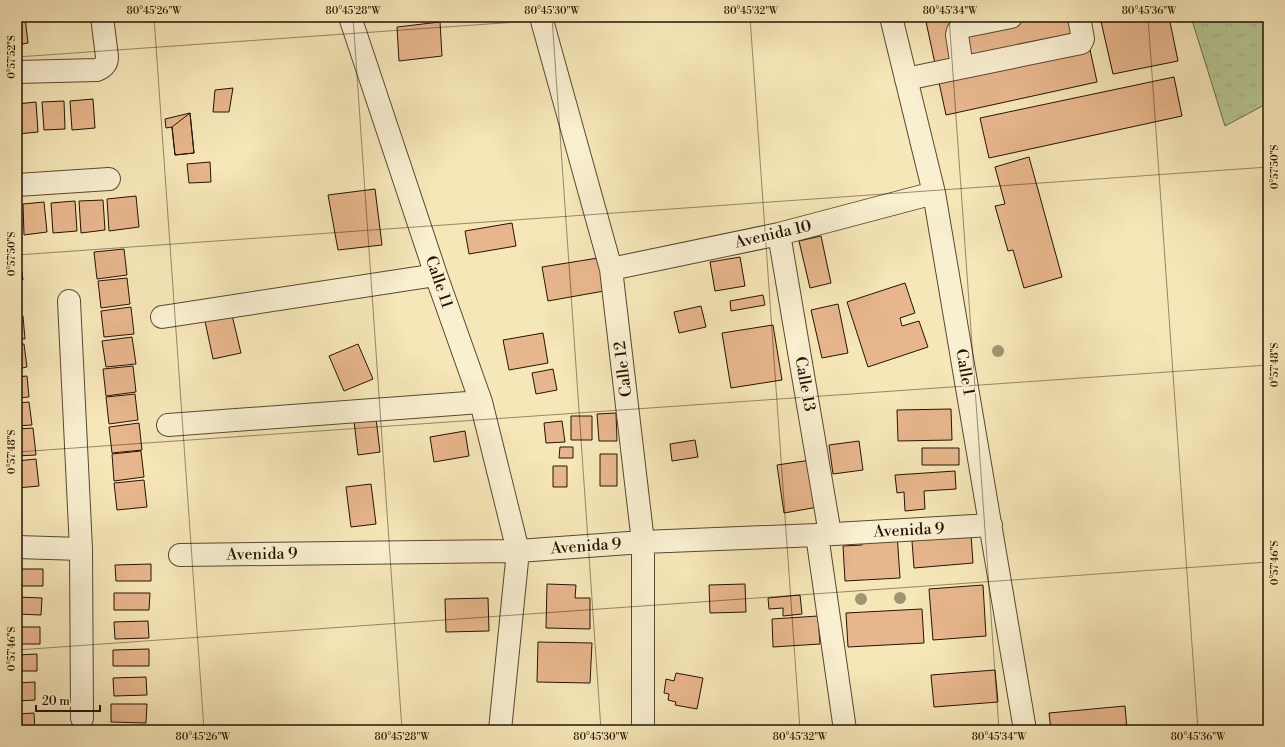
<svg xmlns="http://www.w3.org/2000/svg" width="1285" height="747" viewBox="0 0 1285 747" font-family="'Libre Bodoni',serif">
	<defs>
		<pattern id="grass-tufts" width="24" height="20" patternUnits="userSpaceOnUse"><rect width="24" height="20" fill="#b6c794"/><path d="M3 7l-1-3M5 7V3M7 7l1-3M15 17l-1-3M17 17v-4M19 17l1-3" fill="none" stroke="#9caa7e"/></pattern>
	</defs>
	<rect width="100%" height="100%" fill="#f6e7b8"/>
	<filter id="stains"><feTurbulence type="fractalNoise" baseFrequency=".005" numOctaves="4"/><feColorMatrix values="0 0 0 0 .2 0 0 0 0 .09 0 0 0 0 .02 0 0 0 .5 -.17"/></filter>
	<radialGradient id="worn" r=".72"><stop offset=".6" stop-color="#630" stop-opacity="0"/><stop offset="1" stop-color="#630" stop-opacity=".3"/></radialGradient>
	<!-- grass -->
	<path fill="url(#grass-tufts)" stroke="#6c6e4b" d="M1191,17H1268V103L1225,126Z"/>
	<!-- building -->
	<path fill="#e8b68c" stroke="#231402" d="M17,17H25L28,43L17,45Z
		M925,17H1083L1097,82L946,115Z
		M1100,17H1169L1178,61L1113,74Z
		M440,22L442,56L399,61L397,27Z
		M1174,77L1182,116L989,158L980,118Z
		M233,88L229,112H213L215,90Z
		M93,99L95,128L72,130L70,101Z
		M64,101L65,129L44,130L42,102Z
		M36,102L38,132L17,134V104Z
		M190,113L194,153L175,155L172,127Z
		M190,113L194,153L175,155L172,127L166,128L165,119Z
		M1029,157L1062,277L1024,288L1013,250L1008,251L995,206L1005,204L995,167Z
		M210,162L211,182L189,183L187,164Z
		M375,189L382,245L338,250L328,195Z
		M136,196L139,227L109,231L107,199Z
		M103,200L105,230L81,233L79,201Z
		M75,201L77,231L53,233L51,203Z
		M44,202L47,232L24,235L23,204Z
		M512,223L516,246L469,254L465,231Z
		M821,236L831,283L810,288L799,241Z
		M124,249L127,275L97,279L94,252Z
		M740,257L745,286L715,291L710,262Z
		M20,258L23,280L17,281V259Z
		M598,258L604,291L548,301L542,267Z
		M127,278L130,304L101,308L98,281Z
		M905,283L915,313L900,318L902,326L919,321L928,347L868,367L847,302Z
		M20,289L22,311H17V290Z
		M763,295L765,305L731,311L730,301Z
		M838,304L848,353L822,358L811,310Z
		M701,306L706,327L679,333L674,312Z
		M131,307L134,334L104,337L101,311Z
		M232,315L241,353L213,359L205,321Z
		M23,316L25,339H17V317Z
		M773,325L782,380L731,388L722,333Z
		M543,333L548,363L509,370L503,340Z
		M132,337L136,364L106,367L102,341Z
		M24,344L27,367L17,369V345Z
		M358,344L373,379L344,391L329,356Z
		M133,366L136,392L106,396L103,369Z
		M553,369L557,390L536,394L532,373Z
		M27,376L29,397L17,398V377Z
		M135,394L138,420L109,424L106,397Z
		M29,402L32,425L17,426V403Z
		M951,409L952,440L898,441L897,410Z
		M616,413L617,441H599L597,414Z
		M571,416H592V440H571Z
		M376,418L380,452L358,455L354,421Z
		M562,421L565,442L546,443L544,423Z
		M139,423L142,450L112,453L109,427Z
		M33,428L36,455L17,456V429Z
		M465,431L469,456L434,462L430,437Z
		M695,440L698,457L672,461L670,444Z
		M859,441L863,470L833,474L829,445Z
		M560,447H573V458H559Z
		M922,448H959V465H922Z
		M141,451L144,477L114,481L112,454Z
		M600,454H617V486H600Z
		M36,459L39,486L17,488V461Z
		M811,460L818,507L784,513L777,465Z
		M553,466H567V487H553Z
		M955,471L956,489L924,491L925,509L905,511L904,492L897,493L895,475Z
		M144,480L147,507L117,510L114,483Z
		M371,484L376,524L351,527L346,487Z
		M897,533L900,578L845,581L843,546L862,545V535Z
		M971,535L973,563L914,568L912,541Z
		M151,564V581H116L115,565Z
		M17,569H43V586H17Z
		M547,584L576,585L575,598H590V629L546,628Z
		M745,584L746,612L710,613L709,585Z
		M983,585L986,636L933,640L929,589Z
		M114,593H150L149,610H114Z
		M800,595L802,614L783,616V608L769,609L768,598Z
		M17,597L42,598L41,615L17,614Z
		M488,598L489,631L446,632L445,599Z
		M922,609L924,643L848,647L846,613Z
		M818,616L820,644L773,647L772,619Z
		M148,621L149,638L115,639L114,622Z
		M17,627H40V644H17Z
		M538,642L592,643L590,683L537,682Z
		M149,649V666H113V650Z
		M37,654V671H17V655Z
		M995,670L998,702L934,707L931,675Z
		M676,673L703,678L697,709L675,705L676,702L668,700L669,694L664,693L666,679L674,681Z
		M146,677L147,695L114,696L113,678Z
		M35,682V700L17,701V683Z
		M111,704H147L146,723L111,722Z
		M1125,706L1127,730H1051L1049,713Z
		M34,713L35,730H17V714Z"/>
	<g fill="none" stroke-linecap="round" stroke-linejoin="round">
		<!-- minor casing -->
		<g stroke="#584930" stroke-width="24">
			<path id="minor" d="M350,17L436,275L481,402L518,551L500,730
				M541,17L611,269L643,542V730
				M891,17L934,193L1025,730
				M962,67L957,35L958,31L961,27L1011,17
				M17,72L97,70C104,67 107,64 107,57L102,17
				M906,79L1081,43L1083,39L1079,17
				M17,185L109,179
				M779,234L830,534
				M611,269L779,234L934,193
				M69,301L81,549L82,718
				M162,317L436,275
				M168,425L481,402
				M817,535L845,730
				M17,547L81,549
				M180,555L518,551L643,542L817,535L991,525"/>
		</g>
		<!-- minor -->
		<use href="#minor" stroke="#f9efd1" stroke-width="22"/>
	</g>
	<!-- trees -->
	<g fill="#9e9670">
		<circle cx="998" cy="351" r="6"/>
		<circle cx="900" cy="598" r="6"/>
		<circle cx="861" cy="599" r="6"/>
	</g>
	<!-- ticks -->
	<path fill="none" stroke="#231402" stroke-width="1" stroke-opacity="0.45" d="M154,17L204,730M353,17L402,730M552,17L601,730M750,17L800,730M949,17L999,730M1148,17L1198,730M17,57L588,17M17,255L1268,167M17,452L1268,365M17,650L1268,562"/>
	<g text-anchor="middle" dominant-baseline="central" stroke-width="3.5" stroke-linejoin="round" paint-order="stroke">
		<!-- street labels -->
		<g font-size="16" fill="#231402" stroke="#f9efd1">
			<text transform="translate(773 234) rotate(-13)">Avenida 10</text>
			<text transform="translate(439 282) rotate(71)">Calle 11</text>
			<text transform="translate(623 369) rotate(-97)">Calle 12</text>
			<text transform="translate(965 372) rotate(80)">Calle 1</text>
			<text transform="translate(805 384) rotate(80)">Calle 13</text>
			<text transform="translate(909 530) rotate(-3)">Avenida 9</text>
			<text transform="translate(586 546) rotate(-4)">Avenida 9</text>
			<text transform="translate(262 554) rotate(-1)">Avenida 9</text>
		</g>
	</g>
	<!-- margin -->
	<rect width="1285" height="747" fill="none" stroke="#f6e7b8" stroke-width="44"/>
	<!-- scale -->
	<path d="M36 705v6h64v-6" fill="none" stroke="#231402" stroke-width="2"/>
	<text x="42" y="705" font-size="12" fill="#231402" stroke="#f9efd1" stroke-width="3" paint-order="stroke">20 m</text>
	<rect x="22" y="22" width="1241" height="703" fill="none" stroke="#231402" stroke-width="1.5"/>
	<g font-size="10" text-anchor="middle" fill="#231402">
		<text x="154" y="14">80°45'26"W</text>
		<text x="353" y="14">80°45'28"W</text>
		<text x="552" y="14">80°45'30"W</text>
		<text x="751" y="14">80°45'32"W</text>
		<text x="950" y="14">80°45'34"W</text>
		<text x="1149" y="14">80°45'36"W</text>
		<text transform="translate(11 57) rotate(-90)" y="4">0°57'52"S</text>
		<text transform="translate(1274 167) rotate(-90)" y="4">0°57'50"S</text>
		<text transform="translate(11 254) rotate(-90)" y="4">0°57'50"S</text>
		<text transform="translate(1274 365) rotate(-90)" y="4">0°57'48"S</text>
		<text transform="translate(11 452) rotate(-90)" y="4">0°57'48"S</text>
		<text transform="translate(1274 563) rotate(-90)" y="4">0°57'46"S</text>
		<text transform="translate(11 649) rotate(-90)" y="4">0°57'46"S</text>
		<text x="203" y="740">80°45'26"W</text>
		<text x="402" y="740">80°45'28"W</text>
		<text x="601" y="740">80°45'30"W</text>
		<text x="800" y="740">80°45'32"W</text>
		<text x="999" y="740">80°45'34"W</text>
		<text x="1198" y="740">80°45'36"W</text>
	</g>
	<rect width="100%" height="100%" filter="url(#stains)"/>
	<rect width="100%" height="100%" fill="url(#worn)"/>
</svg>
